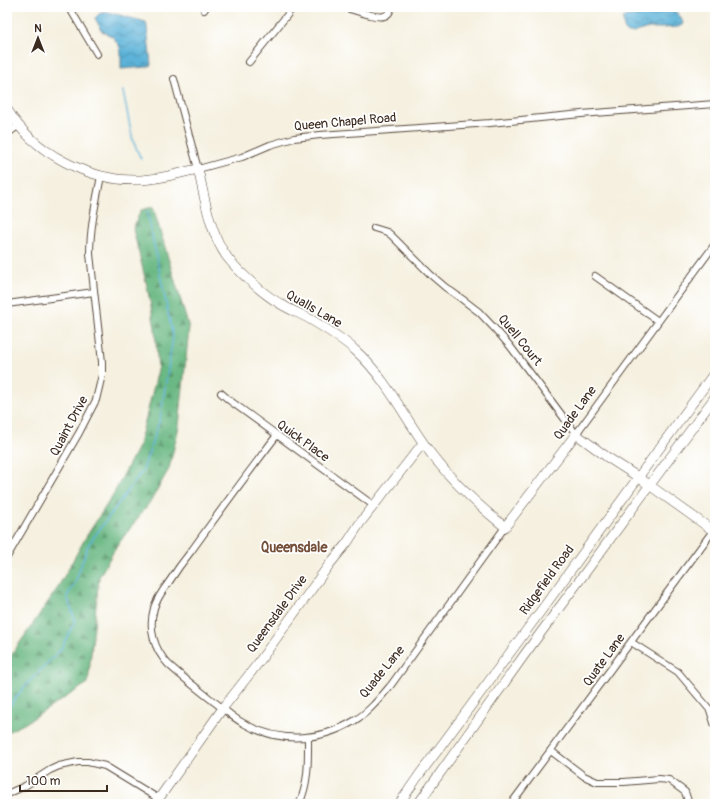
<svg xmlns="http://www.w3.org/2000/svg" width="722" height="811" viewBox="0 0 722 811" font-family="Pangolin,sans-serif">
	<defs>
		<pattern id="forest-firs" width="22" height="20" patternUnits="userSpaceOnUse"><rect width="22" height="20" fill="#6ab883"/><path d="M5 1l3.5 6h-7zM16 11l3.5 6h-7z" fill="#58966b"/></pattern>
		<pattern id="water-waves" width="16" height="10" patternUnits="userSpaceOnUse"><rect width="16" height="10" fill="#5bb2d8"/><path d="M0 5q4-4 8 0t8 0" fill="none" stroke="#4c91af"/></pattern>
	</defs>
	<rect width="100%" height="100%" fill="#fff"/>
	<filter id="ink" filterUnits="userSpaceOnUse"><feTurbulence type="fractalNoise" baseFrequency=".025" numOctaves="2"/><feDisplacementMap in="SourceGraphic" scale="8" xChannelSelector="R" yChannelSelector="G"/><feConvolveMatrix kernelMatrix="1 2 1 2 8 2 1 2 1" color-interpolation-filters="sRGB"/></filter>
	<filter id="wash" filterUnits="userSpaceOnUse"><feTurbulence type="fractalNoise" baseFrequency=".012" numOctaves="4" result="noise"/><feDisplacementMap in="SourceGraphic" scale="16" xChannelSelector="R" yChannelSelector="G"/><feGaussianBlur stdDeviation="0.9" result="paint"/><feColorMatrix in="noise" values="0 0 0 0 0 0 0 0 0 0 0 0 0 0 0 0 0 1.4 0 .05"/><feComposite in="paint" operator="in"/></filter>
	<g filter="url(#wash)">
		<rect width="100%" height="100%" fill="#f5f0df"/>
		<!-- forest -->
		<path fill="url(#forest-firs)" stroke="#527150" d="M153,207L189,328L179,426L169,469L150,502L116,547L99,577L88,683L24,724L7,732V658L10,657L57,589L86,537L113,495L139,445L158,370L155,328L147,286L133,229L141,210Z"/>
		<!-- water -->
		<path fill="url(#water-waves)" stroke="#4b6e7b" d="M673,11C679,12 681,18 683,23L682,25L678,27C669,28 659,28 649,28C637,30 623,43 623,18L626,16L649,14Z
			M104,12H108L146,22L147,27L151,65L147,67L121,69V53L120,47L113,37L102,31L95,18L99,14Z"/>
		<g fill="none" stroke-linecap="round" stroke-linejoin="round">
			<!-- stream -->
			<path stroke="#5bb2d8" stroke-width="1.5" d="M123,91L133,141L141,159
				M7,709L25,686L61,649L75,621L67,596L75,583L88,545L143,470L160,419L173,337L147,211"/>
		</g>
	</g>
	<g filter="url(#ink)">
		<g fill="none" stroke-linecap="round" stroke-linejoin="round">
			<!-- street casing -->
			<g stroke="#57483b" stroke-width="8">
				<path id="street" d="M69,7L97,54
					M343,7C352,9 377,19 384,16C389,15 390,11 392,7
					M204,10L206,7
					M249,62L288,14L292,7
					M174,79L198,169L242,157L270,145L294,138L320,135L490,123L581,114L715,104
					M7,134L19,125
					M374,228L387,232L391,235L431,275L445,287L462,299L479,312L496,330L510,346L576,434L715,244
					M595,276L658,321
					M7,304L94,292
					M221,393L229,400L373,505
					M277,435C248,473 220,511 192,550C184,560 176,571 169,582C163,590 157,598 154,608C148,629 154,649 168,664C182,677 198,689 213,701C223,708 232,717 243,723C278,743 319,742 354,721C369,712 380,698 391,685L505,527
					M7,557L79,433L96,400L102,375V362L90,254C90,227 96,202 101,176
					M631,642L678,672L710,710L715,726
					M551,751L584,776L597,782H624L659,779L669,780L685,792L689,804
					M7,794L25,786L50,770L59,766L78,762H88L105,766L159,799
					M299,804C309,783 308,760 308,738
					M511,804L715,528"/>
			</g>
			<!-- secondary casing -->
			<g stroke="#57483b" stroke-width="10">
				<path id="secondary" d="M7,109C33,153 90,182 141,180C161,179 179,173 198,169C205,198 209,232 227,257C238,271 263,294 279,303C288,309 299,313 308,318C325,328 342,338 356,351C388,380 406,421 432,455C452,481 480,507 505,527L576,434L607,457L638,477L715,532
					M155,804L223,708L259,662L329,565L347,543L360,523L423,443
					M399,804L419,775L444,742L554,593L715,372
					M418,804L525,654L715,397"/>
			</g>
			<!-- street -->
			<use href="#street" stroke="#fff" stroke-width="6"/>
			<!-- secondary -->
			<use href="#secondary" stroke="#fff" stroke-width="9"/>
		</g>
	</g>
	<g text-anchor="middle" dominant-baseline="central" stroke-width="3.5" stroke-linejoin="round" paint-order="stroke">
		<!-- street labels -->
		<g font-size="13" fill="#3b2a1e" stroke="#fff">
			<text transform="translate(345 122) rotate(-5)">Queen Chapel Road</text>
			<text transform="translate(314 309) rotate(30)">Qualls Lane</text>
			<text transform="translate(520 340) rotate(51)">Quell Court</text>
			<text transform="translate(575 413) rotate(-54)">Quade Lane</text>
			<text transform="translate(69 426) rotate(-62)">Quaint Drive</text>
			<text transform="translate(303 441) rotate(36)">Quick Place</text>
			<text transform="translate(547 580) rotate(-54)">Ridgefield Road</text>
			<text transform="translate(277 614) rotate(-54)">Queensdale Drive</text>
			<text transform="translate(604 660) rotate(-54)">Quate Lane</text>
			<text transform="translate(382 672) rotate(-51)">Quade Lane</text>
		</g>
		<!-- neighbourhood labels -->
		<g font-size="14" font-weight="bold" fill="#744f39" stroke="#fff">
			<text x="294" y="547">Queensdale</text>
		</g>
	</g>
	<!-- margin -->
	<rect width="722" height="811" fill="none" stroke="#fff" stroke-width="24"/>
	<!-- north arrow -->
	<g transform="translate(38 38)" stroke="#ffffff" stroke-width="3" paint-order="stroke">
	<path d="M0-3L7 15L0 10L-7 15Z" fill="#3b2a1e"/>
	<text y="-6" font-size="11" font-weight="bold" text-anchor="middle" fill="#3b2a1e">N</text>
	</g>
	<!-- scale -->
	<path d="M20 785v6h87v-6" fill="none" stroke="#3b2a1e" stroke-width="2"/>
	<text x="26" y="785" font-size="12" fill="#3b2a1e" stroke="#ffffff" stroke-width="3" paint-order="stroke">100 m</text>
</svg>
